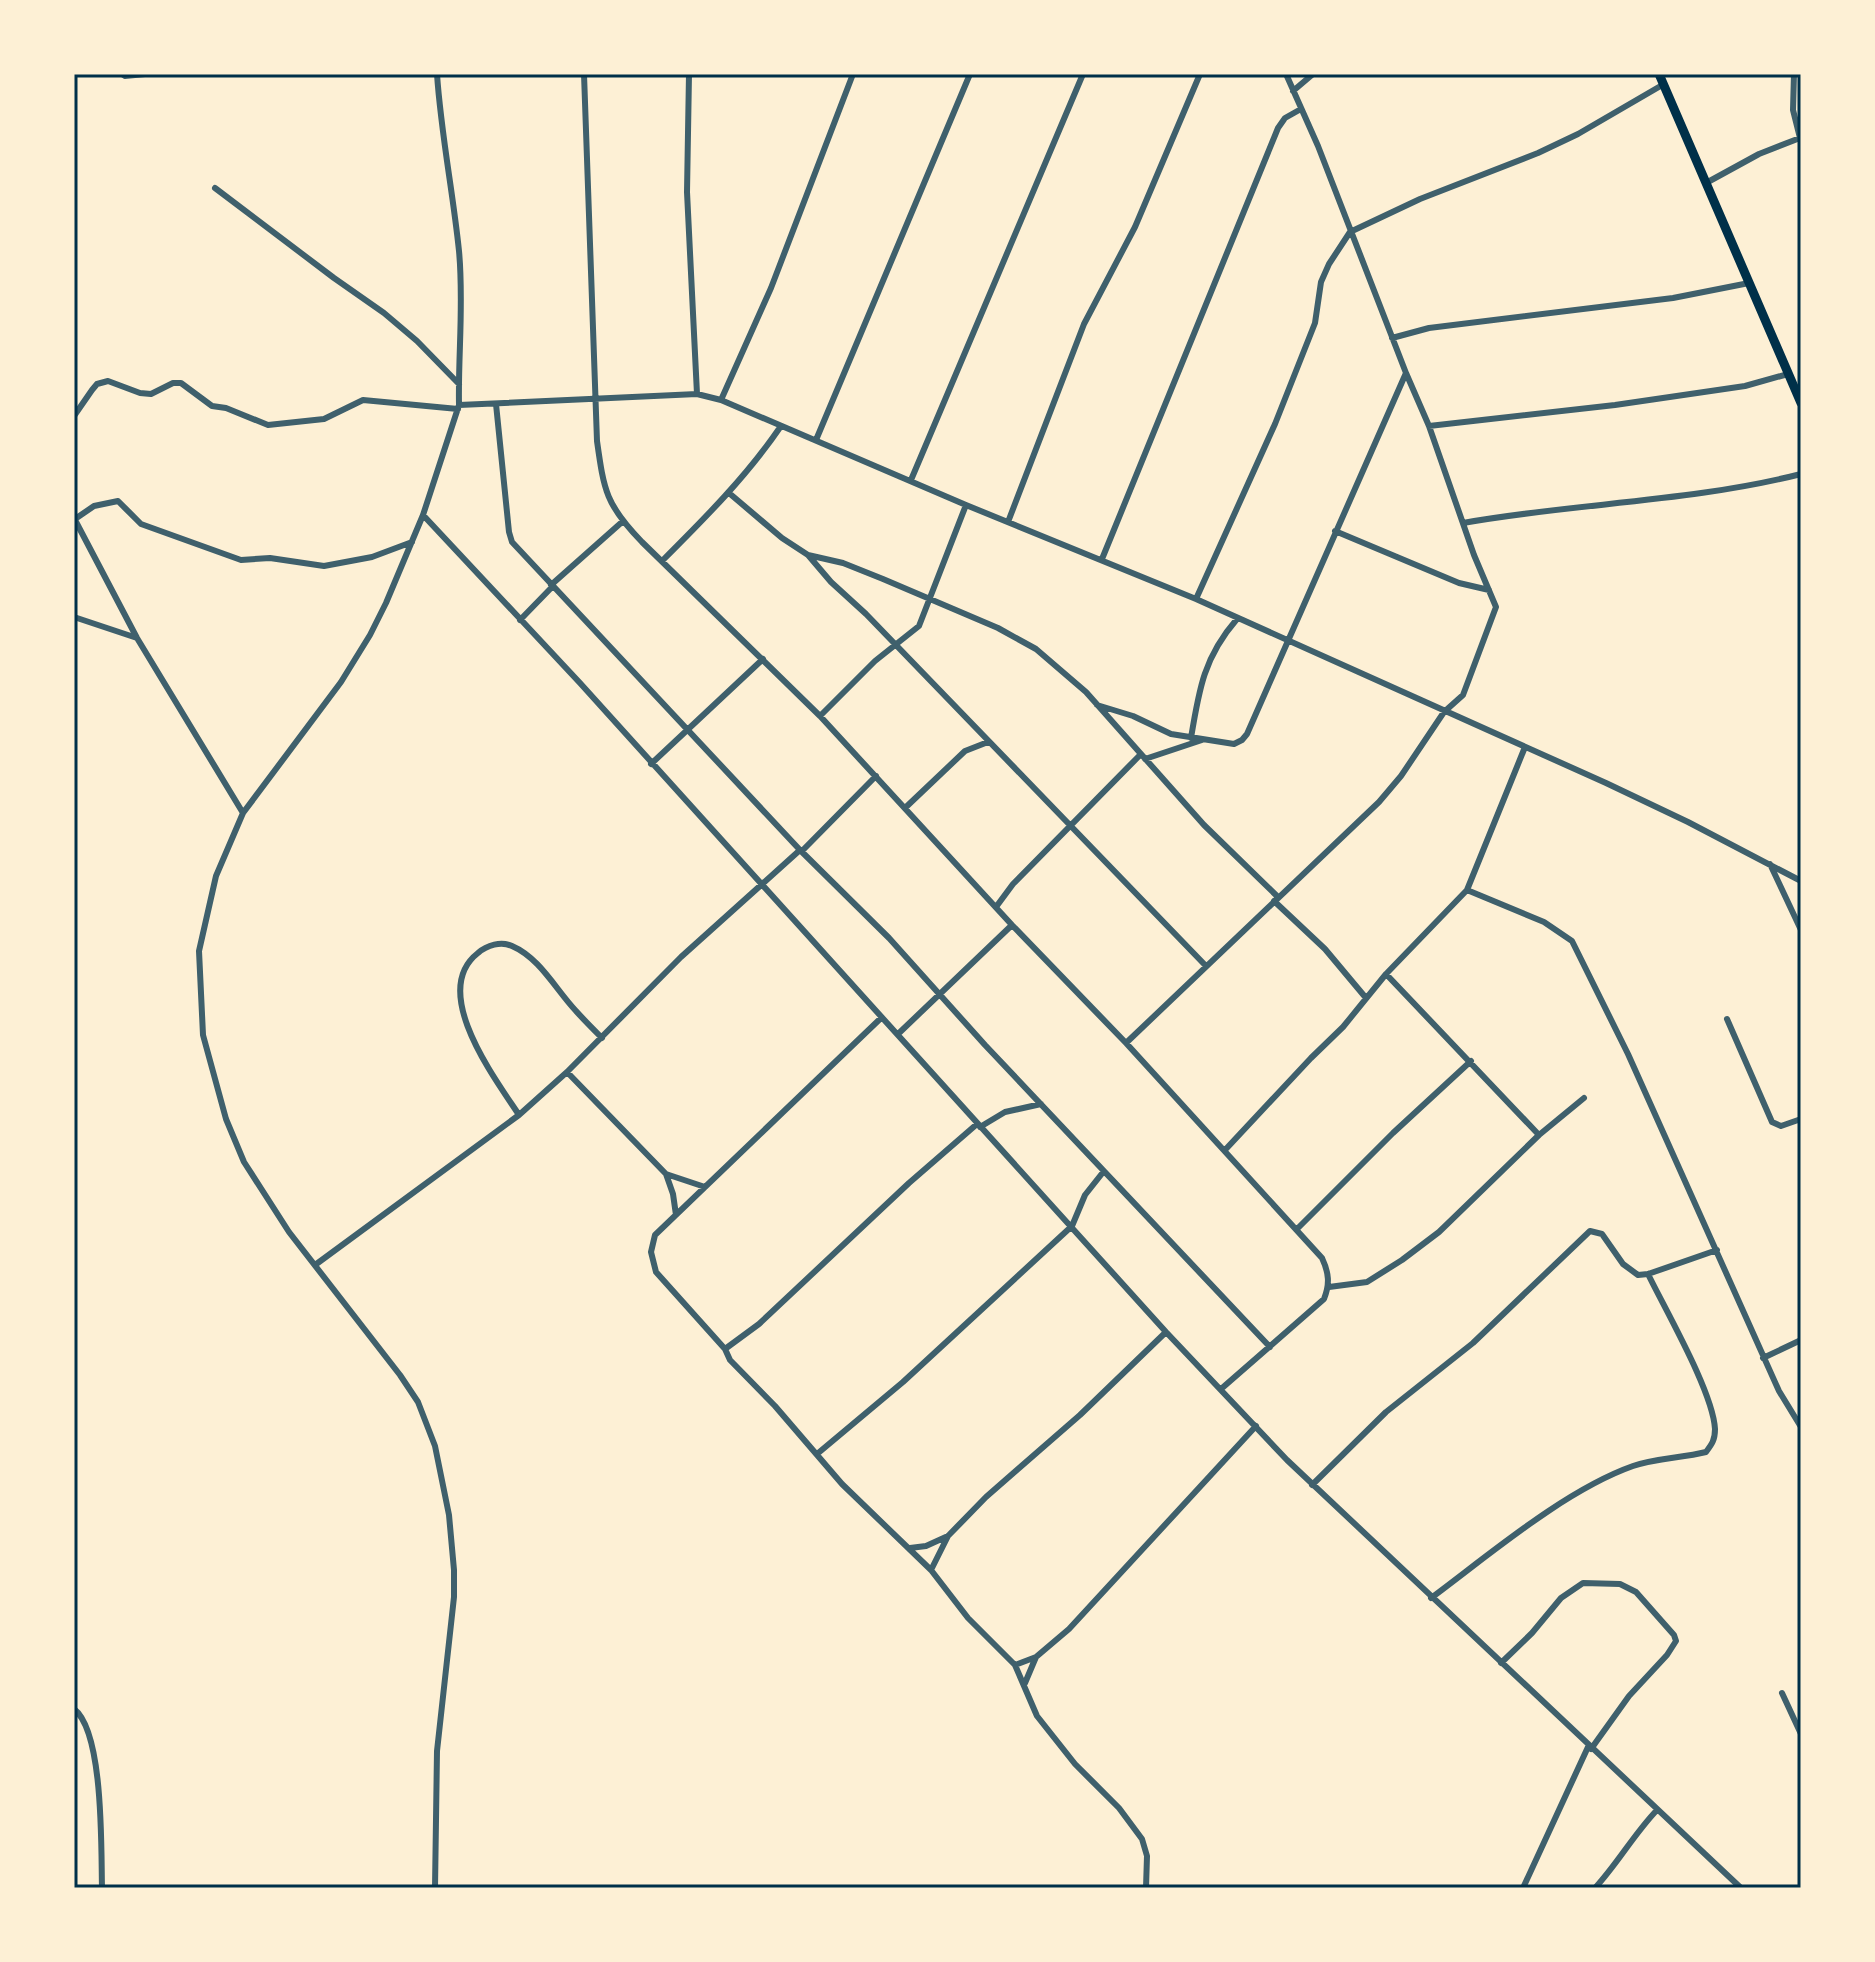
<svg xmlns="http://www.w3.org/2000/svg" width="1875" height="1962" viewBox="0 0 1875 1962" font-family="'Times New Roman',serif">
	<rect width="100%" height="100%" fill="#fdf0d5"/>
	<g fill="none" stroke-linecap="round" stroke-linejoin="round">
		<!-- minor -->
		<path stroke="#3f606c" stroke-width="6" d="M122,74L125,76L145,74
			M437,74C441,134 453,192 459,251C464,303 458,354 459,405
			M584,74L597,441C604,491 606,505 642,542L820,716L1012,925L1126,1043L1322,1258C1329,1273 1330,1284 1324,1299L1221,1389
			M689,74L687,192L697,394
			M1293,91L1313,74
			M1706,183L1759,154L1800,138L1793,110L1794,74
			M215,188L334,278L384,313L417,341L459,384
			M1392,338L1429,328L1673,298L1749,283
			M721,400L771,288L853,74
			M496,404L509,532L512,542L800,850L889,938L985,1045L1270,1347
			M74,416L92,390L97,384L108,381L140,393L151,394L173,383H181L212,406L226,408L268,425L324,419L363,400L458,409
			M1429,426L1615,405L1745,386L1788,374
			M816,440L970,74
			M911,480L1083,74
			M729,493L782,538L808,555L831,582L866,614L1206,966
			M423,515L580,683L1166,1332L1287,1460L1741,1888
			M74,518L137,638L243,813
			M75,519L94,506L118,501L141,524L241,560L270,558L324,566L372,557L412,542
			M1008,522L1084,324L1135,227L1200,74
			M1463,523C1574,503 1691,502 1801,474
			M1335,531L1459,583L1489,590
			M808,555L843,563L883,579L998,628L1036,649L1086,692L1204,825L1278,897
			M1102,559L1278,128L1285,118L1301,109
			M662,561C705,518 747,476 781,426
			M551,585L622,522
			M1196,599L1275,424L1315,323L1321,282L1329,264L1350,232L1420,199L1538,153L1578,134L1664,84
			M74,617L137,638
			M520,620L553,586
			M1097,705L1133,716L1171,734L1234,744L1242,740L1247,734L1406,373L1318,146L1286,74
			M820,716L875,661L919,626L966,505
			M1191,738C1199,689 1204,657 1237,619
			M1145,759L1202,740
			M651,764L763,659
			M905,808L965,751L988,742
			M802,851L876,776
			M1770,864L1801,930
			M1467,890L1544,922L1572,941L1628,1054L1779,1391L1801,1427
			M1274,901L1325,949L1366,998
			M996,907L1013,884L1141,754
			M1386,974L1539,1135
			M881,1018L655,1235L651,1252L656,1272L725,1349L759,1324L909,1183L977,1124
			M1727,1019L1772,1122L1781,1126L1801,1119
			M898,1034L1012,925
			M1126,1043L1379,802L1401,776L1444,712L1463,695L1496,607L1474,555L1429,426L1406,373
			M567,1072L666,1174L673,1194L676,1215
			M519,1115C494,1077 429,991 478,953C487,945 501,941 512,946C540,958 556,990 576,1011C584,1020 593,1029 602,1038
			M980,1127L1005,1112L1041,1104
			M1225,1150L1311,1058L1343,1027L1386,974L1467,890L1525,747
			M666,1174L705,1187
			M1297,1229L1393,1133L1471,1061
			M315,1265L519,1115L567,1072L681,957L800,850
			M1329,1287L1367,1282L1402,1260L1439,1232L1539,1135L1584,1098
			M725,1349L730,1360L775,1406L842,1484L931,1570L968,1618L1015,1665L1037,1716L1075,1764L1119,1808L1142,1839L1147,1856L1146,1888
			M1763,1358L1801,1340
			M817,1454L903,1382L1072,1226L1085,1195L1104,1171
			M1312,1485L1386,1412L1473,1343L1590,1231L1602,1234L1623,1264L1638,1275L1648,1274L1717,1250
			M910,1548L926,1546L948,1536L986,1497L1080,1415L1166,1332
			M931,1570L948,1536
			M1431,1598C1489,1555 1565,1490 1633,1466C1657,1458 1682,1458 1706,1452C1712,1444 1715,1440 1715,1429C1713,1392 1666,1311 1648,1274
			M1501,1663L1532,1633L1561,1598L1583,1583L1620,1584L1636,1592L1674,1635L1676,1641L1667,1655L1629,1696L1591,1749
			M1015,1665L1036,1657L1069,1629L1256,1426
			M1025,1683L1036,1657
			M1782,1693L1801,1734
			M74,1709C104,1732 101,1850 102,1888
			M435,1888L437,1751L454,1597V1570L449,1515L435,1446L418,1402L400,1375L289,1232L244,1162L226,1119L203,1035L199,951L216,876L243,813L341,682L370,635L386,603L423,515L459,405L697,394L721,400L966,505L1196,599L1606,783L1688,822L1801,881
			M1523,1888L1588,1747
			M1595,1888C1618,1863 1634,1834 1657,1810"/>
		<!-- primary -->
		<path stroke="#003049" stroke-width="9" d="M1659,74L1801,403"/>
	</g>
	<!-- border -->
	<rect width="1875" height="1962" fill="none" stroke="#fdf0d5" stroke-width="152"/>
	<rect x="76" y="76" width="1723" height="1810" fill="none" stroke="#003049" stroke-width="3"/>
</svg>
